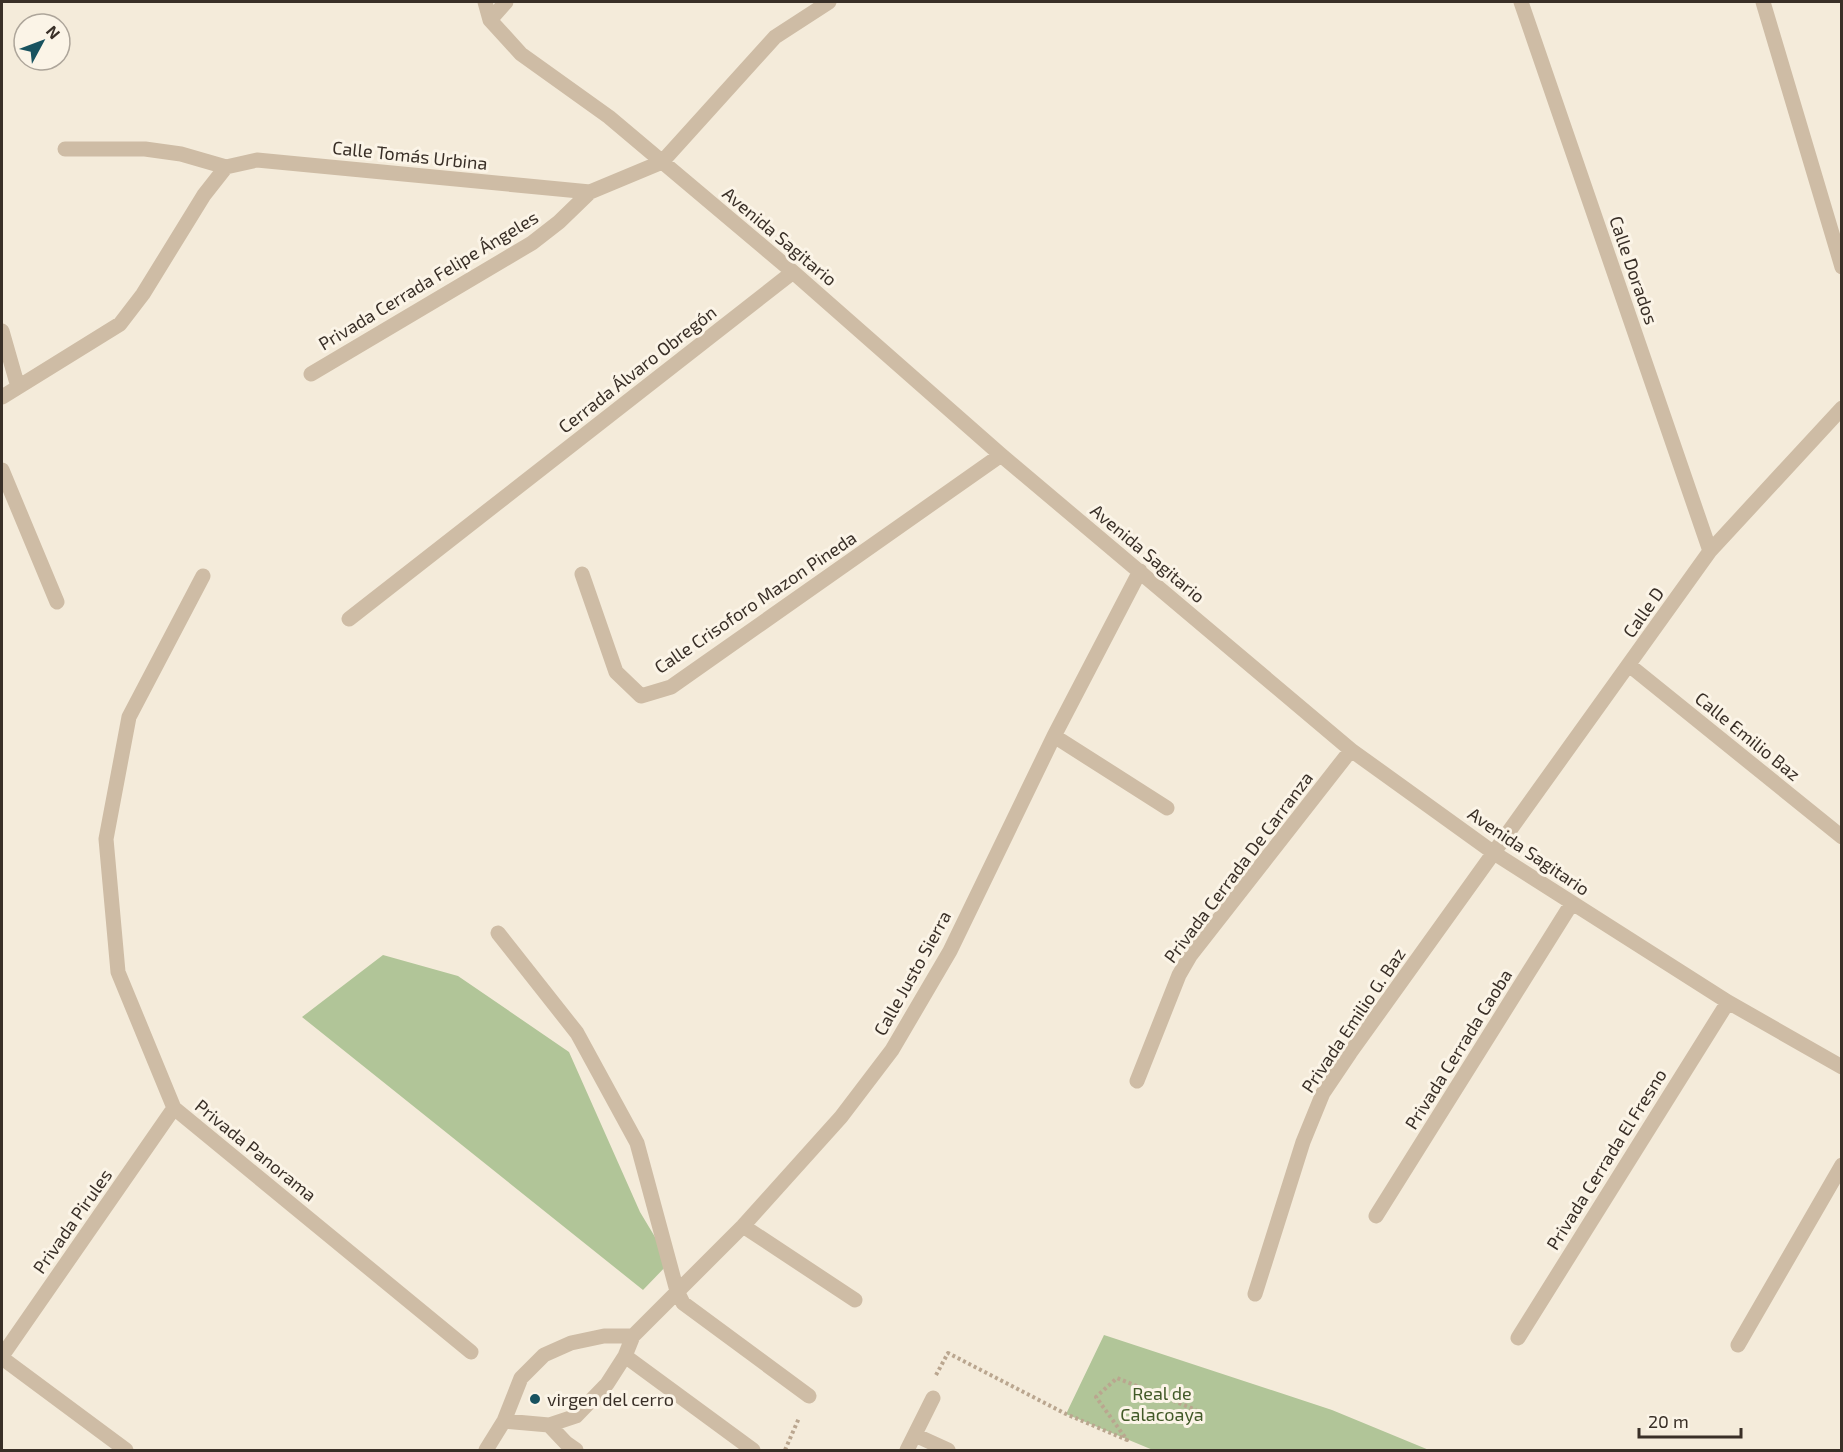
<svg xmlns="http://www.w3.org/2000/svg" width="1843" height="1452" viewBox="0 0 1843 1452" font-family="'Exo 2',sans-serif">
	<rect width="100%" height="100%" fill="#f4ebda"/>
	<!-- green -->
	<path fill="#b1c598" d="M383,955L458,976L569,1052L640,1212L670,1262L643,1290L302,1017Z
		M1104,1335L1332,1410L1429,1450H1153L1066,1414Z"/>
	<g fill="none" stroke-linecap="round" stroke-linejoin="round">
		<!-- path -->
		<path stroke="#baa68f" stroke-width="4" stroke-dasharray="3 3" stroke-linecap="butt" d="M936,1375L948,1353L1066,1414L1127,1440L1096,1397L1117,1378L1196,1410
			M785,1450L799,1418"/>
		<!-- minor -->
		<path stroke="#cebca5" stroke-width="15" d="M485,2L490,20L521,54L609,117L793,272L1001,455L1351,750L1494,853L1728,1002L1842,1067
			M1521,2L1710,551
			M1763,2L1842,267
			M490,20L506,2
			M65,149H145L181,154L226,167L257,160L590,192
			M2,331L18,387
			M311,374L532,243L559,222L590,192L662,162L775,37L829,2
			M2,397L120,324L143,294L204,195L226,167
			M2,470L57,602
			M582,574L616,672L641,696L671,687L1001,455
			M203,576L129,717L106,839L118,972L174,1108L471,1352
			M349,619L793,272
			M1629,665L1842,837
			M1054,736L1167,808
			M498,933L577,1033L637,1143L677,1291L683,1303L809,1396
			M1137,1081L1179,975L1190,956L1351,750
			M1376,1216L1572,903
			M743,1226L855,1300
			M1255,1294L1303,1142L1323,1093L1350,1053L1710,551L1842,408
			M1518,1338L1728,1002
			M1738,1345L1842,1165
			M2,1356L174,1108
			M625,1356L753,1450
			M2,1358L126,1450
			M504,1421L549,1425L576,1416L607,1384L625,1356L633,1336L743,1226L841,1117L892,1050L950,951L1054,736L1140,571
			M549,1425L566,1443L576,1450
			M915,1435L948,1450
			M486,1450L504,1421L521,1378L544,1355L571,1343L604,1336H633
			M907,1450L933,1398"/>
	</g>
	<!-- markers -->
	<circle fill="#18525f" stroke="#fbf4e7" stroke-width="2" cx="535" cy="1399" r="6"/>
	<g text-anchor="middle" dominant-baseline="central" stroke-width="6" stroke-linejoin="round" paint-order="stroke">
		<!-- street labels -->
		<g font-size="18" fill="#392f27" stroke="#fbf4e7">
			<text transform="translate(410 155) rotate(6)">Calle Tomás Urbina</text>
			<text transform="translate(780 236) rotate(40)">Avenida Sagitario</text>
			<text transform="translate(1634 270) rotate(71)">Calle Dorados</text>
			<text transform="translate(428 280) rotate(-31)">Privada Cerrada Felipe Ángeles</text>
			<text transform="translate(637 369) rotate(-38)">Cerrada Álvaro Obregón</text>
			<text transform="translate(1148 553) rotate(40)">Avenida Sagitario</text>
			<text transform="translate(755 602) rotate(-34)">Calle Crisoforo Mazon Pineda</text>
			<text transform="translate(1643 612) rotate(-55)">Calle D</text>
			<text transform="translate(1748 736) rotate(39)">Calle Emilio Baz</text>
			<text transform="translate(1529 851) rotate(34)">Avenida Sagitario</text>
			<text transform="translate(1238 867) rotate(-53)">Privada Cerrada De Carranza</text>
			<text transform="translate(912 973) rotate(-61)">Calle Justo Sierra</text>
			<text transform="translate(1353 1020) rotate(-56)">Privada Emilio G. Baz</text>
			<text transform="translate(1458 1049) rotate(-58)">Privada Cerrada Caoba</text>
			<text transform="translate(256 1150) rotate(39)">Privada Panorama</text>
			<text transform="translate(1606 1159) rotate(-58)">Privada Cerrada El Fresno</text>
			<text transform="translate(72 1221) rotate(-55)">Privada Pirules</text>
		</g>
		<!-- park labels -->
		<g font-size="18" fill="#425a28" stroke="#fbf4e7">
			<text x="1162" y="1393">Real de<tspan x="1162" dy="21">Calacoaya</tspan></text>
		</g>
		<!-- poi labels -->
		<g font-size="18" fill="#392f27" stroke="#fbf4e7" text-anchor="start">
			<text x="547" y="1399">virgen del cerro</text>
		</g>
	</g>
	<!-- border -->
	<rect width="1843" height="1452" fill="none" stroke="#392f27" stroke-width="6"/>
	<!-- north arrow -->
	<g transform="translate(42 42) rotate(49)"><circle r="28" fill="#fbf4e7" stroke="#ada59a" stroke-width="1.5"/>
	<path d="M0-4.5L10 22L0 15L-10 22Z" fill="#18525f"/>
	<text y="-9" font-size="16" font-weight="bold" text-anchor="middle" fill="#392f27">N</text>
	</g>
	<!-- scale -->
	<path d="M1639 1428v9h102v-9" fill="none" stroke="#392f27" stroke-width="3"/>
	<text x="1648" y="1428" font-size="18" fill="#392f27" stroke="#fbf4e7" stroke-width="4.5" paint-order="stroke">20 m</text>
</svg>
